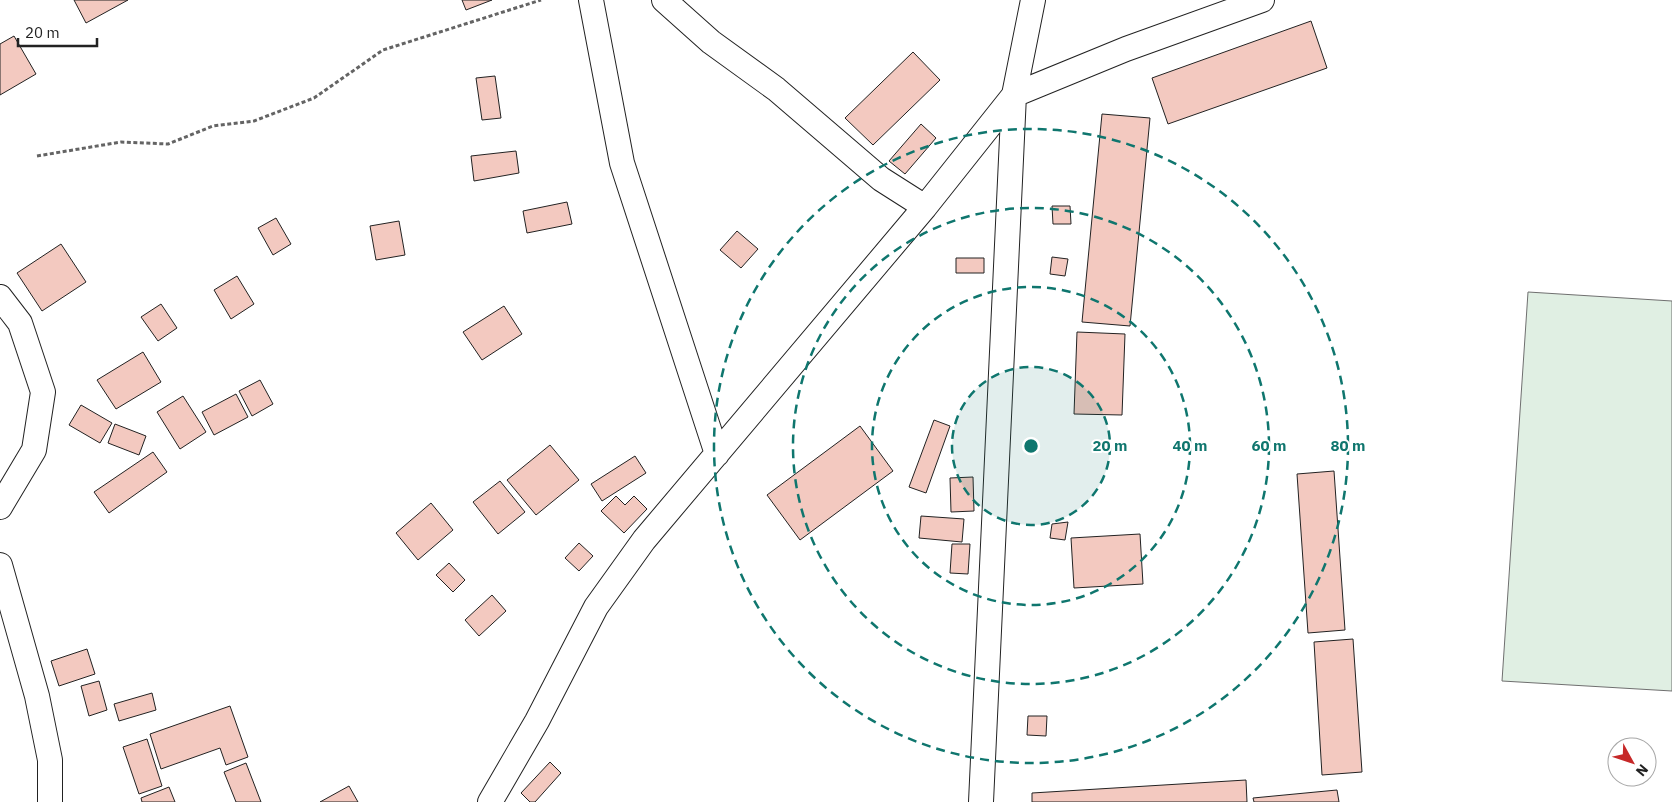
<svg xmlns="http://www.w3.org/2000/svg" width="1672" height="802" viewBox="0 0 1672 802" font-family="'IBM Plex Sans',sans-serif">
	<rect width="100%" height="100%" fill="#fff"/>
	<!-- green -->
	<path fill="#e0efe3" stroke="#6f6f6f" d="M1528,292L1672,301V691L1502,681Z"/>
	<!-- building -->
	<path fill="#f3c9c0" stroke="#222" d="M74,0H128L86,23Z
		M462,0H492L466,10Z
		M1311,21L1327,68L1168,124L1152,78Z
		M14,36L36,74L0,95V44Z
		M913,52L940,80L873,145L845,118Z
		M495,76L501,118L482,120L476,78Z
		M1102,114L1150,118L1130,326L1082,322Z
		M921,124L936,138L905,174L889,161Z
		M516,151L519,173L474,181L471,156Z
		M567,202L572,224L527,233L523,211Z
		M1052,206H1070L1071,224H1053Z
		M276,218L291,244L273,255L258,228Z
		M399,221L405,255L376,260L370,226Z
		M737,231L758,249L741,268L720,250Z
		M61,244L86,282L42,311L17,273Z
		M1052,257L1068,259L1065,276L1050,274Z
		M956,258H984V273H956Z
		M237,276L254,304L231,319L214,290Z
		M161,304L177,328L158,341L141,317Z
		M504,306L522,334L482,360L463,332Z
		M1077,332L1125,334L1122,415L1074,414Z
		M143,352L161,382L116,409L97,380Z
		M260,380L273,404L252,416L239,391Z
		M236,394L248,417L214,435L202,412Z
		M183,396L206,432L180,449L157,412Z
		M81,405L112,423L100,443L69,425Z
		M934,420L950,426L926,493L909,487Z
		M115,424L146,436L139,455L108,443Z
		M860,426L893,471L800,540L767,495Z
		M550,445L579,480L536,515L507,480Z
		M153,452L167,472L109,513L94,492Z
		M635,456L646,473L602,501L591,484Z
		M1334,471L1345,630L1308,633L1297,474Z
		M973,477L974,511L951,512L950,478Z
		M500,481L525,512L498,534L473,502Z
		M616,496L625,505L634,496L647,509L624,533L601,511Z
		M431,503L453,530L418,560L396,533Z
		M921,516L964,519L962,542L919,538Z
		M1068,522L1065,540L1050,538L1052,524Z
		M1140,534L1143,584L1074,588L1071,538Z
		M579,543L593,556L579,571L565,558Z
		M952,544H970L968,574L950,573Z
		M449,563L465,580L453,592L436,575Z
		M492,595L506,611L479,636L465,620Z
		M1353,639L1362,772L1322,775L1314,642Z
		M87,649L95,674L59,686L51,661Z
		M99,681L107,710L89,716L81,686Z
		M152,693L156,710L119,721L114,704Z
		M230,706L248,757L226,765L220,748L161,769L150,734Z
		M1028,716H1047L1046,736L1027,735Z
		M147,739L162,786L139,794L123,747Z
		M550,762L561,773L535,802H530L521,793Z
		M246,763L261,802H236L224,772Z
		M1246,780L1247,802H1032V793Z
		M349,786L358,802H320Z
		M169,787L175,802H142L141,798Z
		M1337,790L1339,802H1254L1253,798Z"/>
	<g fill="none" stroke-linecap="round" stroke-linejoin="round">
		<!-- minor casing -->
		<g stroke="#222" stroke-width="26">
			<path id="minor" d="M591,0L622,163L717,454
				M664,0L711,42L776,89L881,179L925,207
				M0,297L20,323L43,392L34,450L0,507
				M0,565L37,696L50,760V802
				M490,802L537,721L596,607L644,540L925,207L1014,95L1126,49L1262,0
				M981,802L1014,95L1033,0"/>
		</g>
		<!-- path -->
		<path stroke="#646464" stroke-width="3" stroke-dasharray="4 2.5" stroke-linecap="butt" d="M37,156L121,142L168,144L213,126L254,121L314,98L383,50L541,0"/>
		<!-- minor -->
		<use href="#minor" stroke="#fff" stroke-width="24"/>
	</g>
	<!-- distance rings -->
	<circle cx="1031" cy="446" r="79" fill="#0f766e" fill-opacity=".12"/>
	<g fill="none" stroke="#0f766e" stroke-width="2.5" stroke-dasharray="9 6">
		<circle cx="1031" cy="446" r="79"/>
		<circle cx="1031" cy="446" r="159"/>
		<circle cx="1031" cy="446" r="238"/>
		<circle cx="1031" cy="446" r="317"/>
	</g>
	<circle cx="1031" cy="446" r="8" fill="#0f766e" stroke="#fff" stroke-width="2.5"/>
	<g font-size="15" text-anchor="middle" font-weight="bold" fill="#0f766e" stroke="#fff" stroke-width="4" stroke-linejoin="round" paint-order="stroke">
		<text x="1110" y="451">20 m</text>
		<text x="1190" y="451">40 m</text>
		<text x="1269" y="451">60 m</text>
		<text x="1348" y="451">80 m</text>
	</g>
	<!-- north arrow -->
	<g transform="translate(1632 762) rotate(130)"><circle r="24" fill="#ffffff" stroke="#a7a7a7"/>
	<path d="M0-4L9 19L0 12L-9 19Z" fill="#c62828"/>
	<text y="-8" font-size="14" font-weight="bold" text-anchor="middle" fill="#222222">N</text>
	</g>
	<!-- scale -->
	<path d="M18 38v8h79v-8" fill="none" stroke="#222222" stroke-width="2.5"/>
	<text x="25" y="38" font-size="15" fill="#222222" stroke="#ffffff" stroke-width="4" paint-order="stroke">20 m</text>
</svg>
